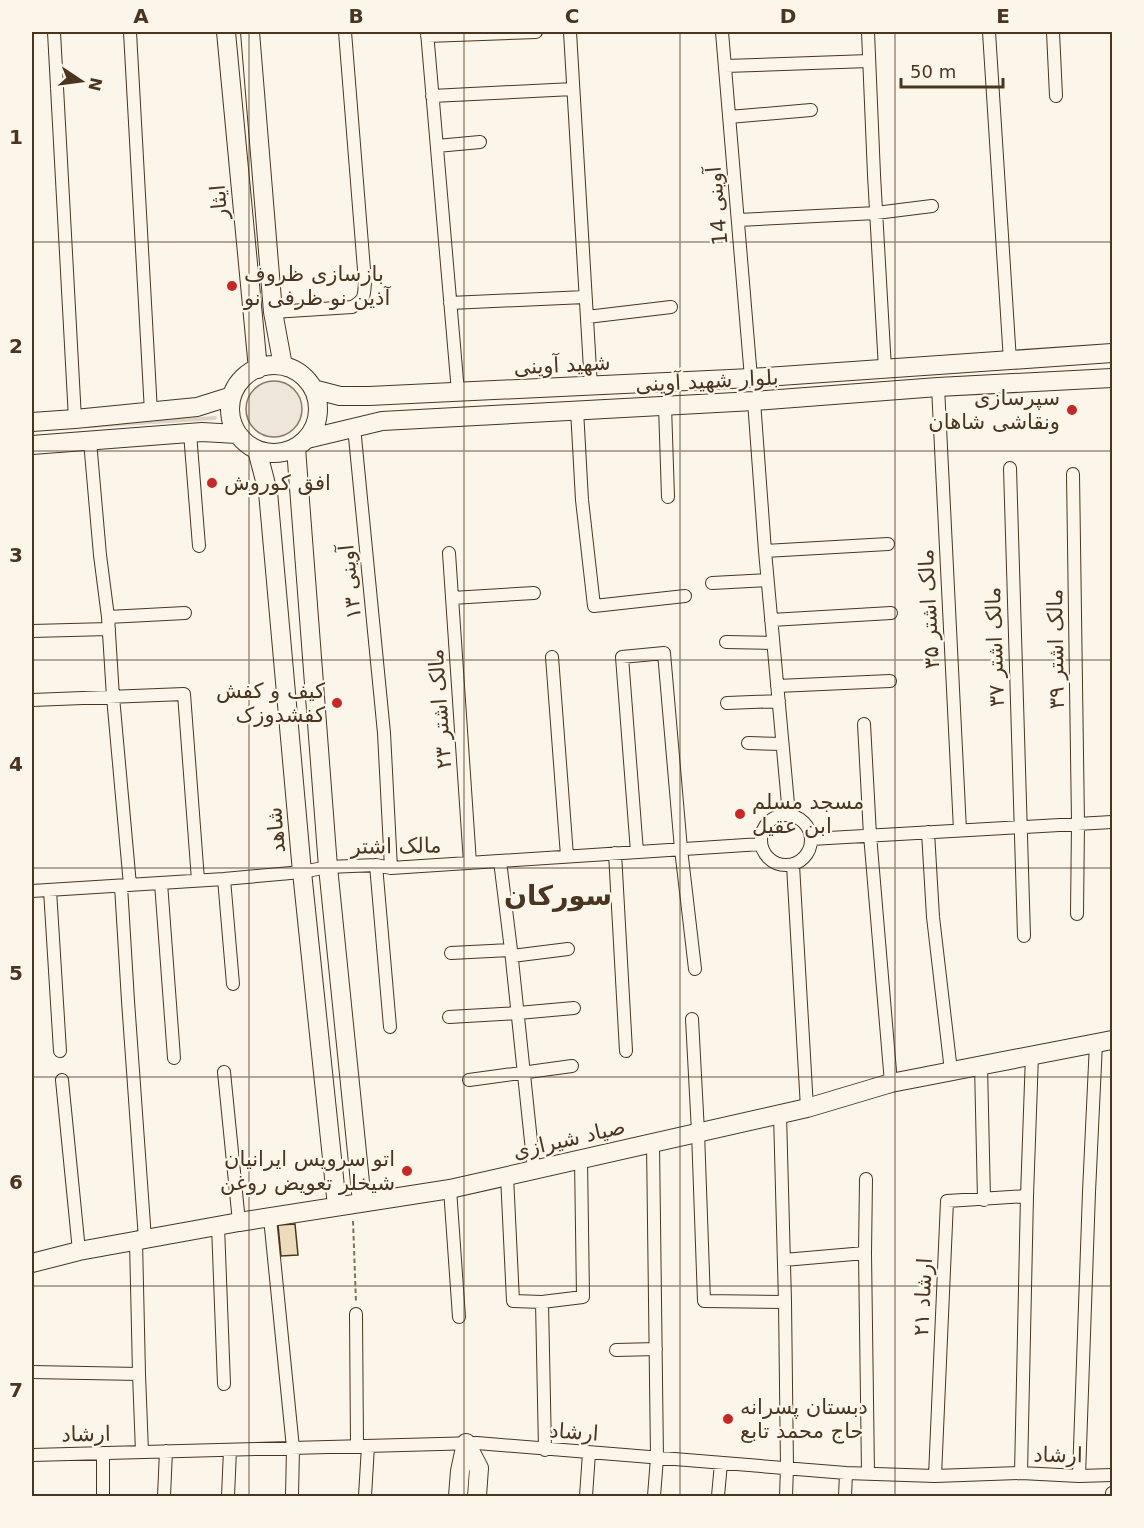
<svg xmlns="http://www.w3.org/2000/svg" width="1144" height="1528" viewBox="0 0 1144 1528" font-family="'DejaVu Sans',Cairo,sans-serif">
	<rect width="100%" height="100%" fill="#fbf6e9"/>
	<!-- green -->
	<path fill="#ede6d9" stroke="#887966" stroke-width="1.5" d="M246 409a28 28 0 1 1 56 0a28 28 0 1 1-56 0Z"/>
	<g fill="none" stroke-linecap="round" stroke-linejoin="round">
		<!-- stream -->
		<path stroke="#dcd4c6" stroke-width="4" d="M90,426L215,418"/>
	</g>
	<!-- building -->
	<path fill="#ecdcbc" stroke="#4a3520" stroke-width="1.5" d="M295,1224L298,1255L281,1256L278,1225Z"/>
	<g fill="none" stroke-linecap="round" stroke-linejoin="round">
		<!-- street casing -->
		<g stroke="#4a3520" stroke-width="14">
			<path id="street" d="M54,32L75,419
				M130,32L151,412
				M427,32L458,392
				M570,32L591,386
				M722,32L751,378
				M868,32L874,175L885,369
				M989,32L1010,361
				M1053,32L1056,96
				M427,36L536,32
				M725,66L869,61
				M432,96L573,89
				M729,117L811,110
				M437,146L480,142
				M738,220L876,213L932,206
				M450,303L585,297
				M273,312L352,307C365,300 364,296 365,282L345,32
				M587,317L671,307
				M938,387L960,830
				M754,401L765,551L789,815
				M665,406L668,497
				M577,410L582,500L594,606L685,596
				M354,427L384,733L391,868
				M190,433L199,546
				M90,441L100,555L108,617L113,697L130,885
				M1010,468L1024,936
				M1073,474L1078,823L1077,914
				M765,551L888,544
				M449,553L470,863
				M712,583L767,580
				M452,598L534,593
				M108,617L185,613
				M771,620L891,613
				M32,631L109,629
				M726,642L773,643
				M552,657L567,856
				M777,686L890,681
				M32,700L184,694L198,880
				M727,703L779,701
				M864,724L870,835L891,1083
				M748,743L782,744
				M761 840a25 25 0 1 1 50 0a25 25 0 1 1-50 0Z
				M928,832L933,917L951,1071
				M811,839L1112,822
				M637,852L622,657L664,653L681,849L695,969
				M615,853L626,1051
				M500,861L511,950L534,1170
				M376,865L390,1027
				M793,865L807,1108
				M224,879L233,984
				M161,883L174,1058
				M121,886L128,1001L145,1239
				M50,890L60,1051
				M32,891L224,879L302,872L328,867L376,865L391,868L761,844
				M451,953L511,950
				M512,956L568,949
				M449,1017L518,1013L574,1008
				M692,1019L698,1132L704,1301L785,1302
				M981,1065L984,1200
				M224,1072L239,1222
				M62,1080L79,1251
				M469,1080L572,1066
				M780,1114L785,1302L787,1468L786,1496
				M653,1143L657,1458L654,1496
				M507,1176L513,1301L542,1302L583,1297L581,1159
				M866,1179L865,1253L868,1473
				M450,1189L459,1317
				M270,1218L293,1448L292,1496
				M218,1226L224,1384
				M136,1241L139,1374L142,1452
				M784,1260L865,1253
				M542,1302L545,1450
				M356,1314L357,1446
				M616,1350L656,1349
				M32,1372L139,1374
				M32,1455L477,1443L846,1473L935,1476L1021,1473L1079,1476L1112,1475
				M1021,1473L1027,1196L1032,1055
				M935,1476L947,1201L1027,1196
				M1079,1476L1089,1192L1096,1043
				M103,1496V1453
				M164,1496L166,1451
				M228,1496L230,1450
				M365,1496L368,1446
				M586,1496L589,1453
				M718,1496L721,1463
				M845,1496L846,1473
				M1112,1496V1493"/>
		</g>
		<!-- secondary casing -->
		<g stroke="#4a3520" stroke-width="20">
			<path id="secondary" d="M226,32L258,369
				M250,32L273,312L283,366
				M230 409a44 44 0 1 1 88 0a44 44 0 1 1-88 0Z
				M313,389L340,396H369L751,378L1112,353
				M32,422L75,419L197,407L232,396
				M307,439L382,421L754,401L938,387L1112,378
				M32,445L202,432L237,434
				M296,448L328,867L362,1202
				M257,450L268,492L302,872L337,1206
				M32,1263L79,1251L239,1222L450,1189L807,1108L891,1083L1112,1040
				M458,1496L460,1471L466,1443L479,1468L477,1496"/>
		</g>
		<!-- path -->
		<path stroke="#7f6f5c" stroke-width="2" stroke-dasharray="4.5 3" stroke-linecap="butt" d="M353,1221L356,1302"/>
		<!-- street -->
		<use href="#street" stroke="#fbf6e9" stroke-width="12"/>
		<!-- secondary -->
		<use href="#secondary" stroke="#fbf6e9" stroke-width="18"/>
	</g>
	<!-- grid -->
	<path fill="none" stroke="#4a3520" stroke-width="1.5" stroke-opacity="0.55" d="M249,32V1496M464,32V1496M680,32V1496M895,32V1496M32,242H1112M32,451H1112M32,660H1112M32,868H1112M32,1077H1112M32,1286H1112"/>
	<!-- markers -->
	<g fill="#c62828" stroke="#fbf6e9" stroke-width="2">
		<circle cx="232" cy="286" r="6"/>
		<circle cx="1072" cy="410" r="6"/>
		<circle cx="212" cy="483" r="6"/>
		<circle cx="337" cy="703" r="6"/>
		<circle cx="740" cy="814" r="6"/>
		<circle cx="407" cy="1171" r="6"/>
		<circle cx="728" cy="1419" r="6"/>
	</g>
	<g text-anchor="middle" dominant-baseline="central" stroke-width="4.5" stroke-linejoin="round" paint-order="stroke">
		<!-- street labels -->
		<g font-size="21" fill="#4a3520" stroke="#fbf6e9">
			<text transform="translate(219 202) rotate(-95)">ایثار</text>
			<text transform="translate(717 206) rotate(-95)">آوینی 14</text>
			<text transform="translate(562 365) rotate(-3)">شهید آوینی</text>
			<text transform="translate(707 381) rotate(-3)">بلوار شهید آوینی</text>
			<text transform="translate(350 582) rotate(-96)">آوینی ۱۳</text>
			<text transform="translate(929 609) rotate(-93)">مالک اشتر ۳۵</text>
			<text transform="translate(995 647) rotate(-92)">مالک اشتر ۳۷</text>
			<text transform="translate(1056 649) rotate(-91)">مالک اشتر ۳۹</text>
			<text transform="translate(440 709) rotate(-94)">مالک اشتر ۲۳</text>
			<text transform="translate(276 830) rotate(-95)">شاهد</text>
			<text transform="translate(396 846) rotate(-1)">مالک اشتر</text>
			<text transform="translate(569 1139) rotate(-13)">صیاد شیرازی</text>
			<text transform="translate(923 1297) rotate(-87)">ارشاد ۲۱</text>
			<text transform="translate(574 1432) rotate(4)">ارشاد</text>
			<text transform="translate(86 1434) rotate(-1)">ارشاد</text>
			<text transform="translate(1058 1455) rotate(1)">ارشاد</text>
		</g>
		<!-- poi labels -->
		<g font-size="21" fill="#4a3520" stroke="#fbf6e9" text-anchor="start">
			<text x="244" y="274">بازسازی ظروف<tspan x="244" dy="24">آذین نو ظرفی نو</tspan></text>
			<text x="1060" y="398" text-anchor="end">سپرسازی<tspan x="1060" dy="24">و‌نقاشی شاهان</tspan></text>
			<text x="224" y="483">افق کوروش</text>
			<text x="325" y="691" text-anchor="end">کیف و کفش<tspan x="325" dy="24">کفشدوزک</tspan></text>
			<text x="752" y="802">مسجد مسلم<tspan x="752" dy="24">ابن عقیل</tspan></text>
			<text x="395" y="1159" text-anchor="end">اتو سرویس ایرانیان<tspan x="395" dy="24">شیخلر تعویض روغن</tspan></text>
			<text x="740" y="1407">دبستان پسرانه<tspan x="740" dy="24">حاج محمد تابع</tspan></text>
		</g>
		<!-- district labels -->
		<g font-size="27" font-weight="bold" fill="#4a3520" stroke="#fbf6e9">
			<text x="558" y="895">سورکان</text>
		</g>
	</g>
	<!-- border -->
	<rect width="1144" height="1528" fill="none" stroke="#fbf6e9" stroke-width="66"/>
	<!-- north arrow -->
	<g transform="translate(81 81) rotate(103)" stroke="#fbf6e9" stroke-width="4.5" paint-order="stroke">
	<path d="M0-4.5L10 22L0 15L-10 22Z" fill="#4a3520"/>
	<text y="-9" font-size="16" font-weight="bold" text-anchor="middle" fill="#4a3520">N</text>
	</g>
	<!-- scale -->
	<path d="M901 78v9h102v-9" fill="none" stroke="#4a3520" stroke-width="3"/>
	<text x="910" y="78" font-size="18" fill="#4a3520" stroke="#fbf6e9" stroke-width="4.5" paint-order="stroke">50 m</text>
	<rect x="33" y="33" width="1078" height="1462" fill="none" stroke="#4a3520" stroke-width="2"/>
	<g font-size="20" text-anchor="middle" font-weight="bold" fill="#4a3520">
		<text x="141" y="23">A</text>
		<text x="356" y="23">B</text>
		<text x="572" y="23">C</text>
		<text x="788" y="23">D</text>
		<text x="1003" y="23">E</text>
		<text x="16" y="144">1</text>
		<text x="16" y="353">2</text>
		<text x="16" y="562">3</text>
		<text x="16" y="771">4</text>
		<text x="16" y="980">5</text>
		<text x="16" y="1189">6</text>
		<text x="16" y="1397">7</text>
	</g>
</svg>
